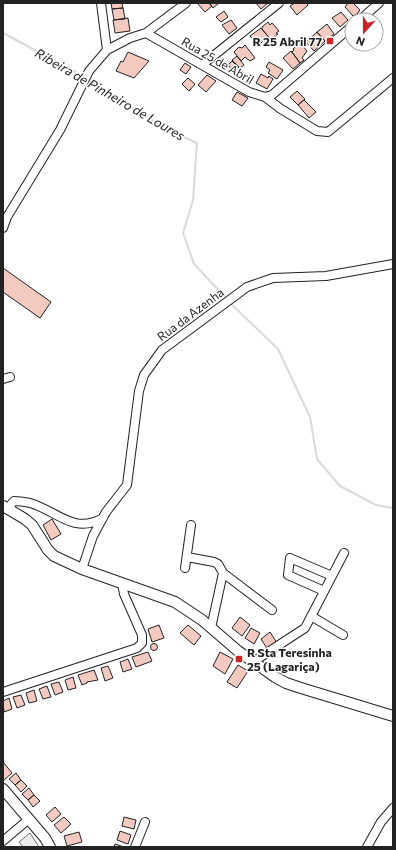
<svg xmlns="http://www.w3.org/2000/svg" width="396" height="850" viewBox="0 0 396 850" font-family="Commissioner,sans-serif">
	<rect width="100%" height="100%" fill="#fff"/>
	<!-- green -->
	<path fill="#eee" stroke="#6f6f6f" d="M30,833L39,847H23L19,842Z"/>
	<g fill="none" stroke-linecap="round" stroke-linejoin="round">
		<!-- stream -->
		<path stroke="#d9d9d9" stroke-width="2" d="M3,33L83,76
			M87,79L166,129L197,143L193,200L183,233L194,264L226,298
			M229,302L278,349L310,417L317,459L340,486L376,505L393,508"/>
	</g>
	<!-- building -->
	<path fill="#f3c9c0" stroke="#222" d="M111,3H122L123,8L112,9Z
		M199,3H209L212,6L205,12L198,4Z
		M209,3H219L213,8Z
		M256,3H268L261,9Z
		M295,3H306L308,5L297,15L290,6Z
		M348,3H353L360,10L357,14L353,16L345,7Z
		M123,8L125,19L114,20L112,9Z
		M224,11L228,17L221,22L216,17Z
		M341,12L348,20L340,27L332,18Z
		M128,18L130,31L115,33L113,20Z
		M231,20L237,28L229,34L222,25Z
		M268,22L270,25L272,23L279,31L276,33L278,34L271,40L262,29V27Z
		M327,24L334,34L325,41L317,32Z
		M261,28L271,40L266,43L264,40L259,45L250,36Z
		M317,32L325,41L314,51L306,42Z
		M300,43L307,51L302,58L304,60L300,63L292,52L294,50L293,49Z
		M245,45L255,58L250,61L245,57L241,61L234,52L239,47L242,48Z
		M291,51L300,63L293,69L283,58Z
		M128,52L149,61L134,78L116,71L121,61L123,62Z
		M237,56L244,65L240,68L232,60Z
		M232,61L245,74L239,79L235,75L236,74L228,65Z
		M269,62L283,70L277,79L268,73L270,70L266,67Z
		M185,63L191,67L186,74L180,70Z
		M261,74L268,78L269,76L273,79L267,89L256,83Z
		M207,75L216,81L206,92L198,85Z
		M188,78L195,84L189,91L182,84Z
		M297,91L305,99L298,105L290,97Z
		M237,92L248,98L242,106L232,100Z
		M304,100L316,112L309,118L298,105Z
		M3,268L51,302L40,318L3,292Z
		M52,519L61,534L51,540L43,525Z
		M240,617L250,625L242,636L232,628Z
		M159,625L164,638L152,642L148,629Z
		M188,625L201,636L194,645L180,633Z
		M251,628L260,633L254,644L245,638Z
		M270,632L277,643L268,650L261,639Z
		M150.5 647a3.5 3.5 0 1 1 7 0a3.5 3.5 0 1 1-7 0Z
		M148,652L152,661L136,667L132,657Z
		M220,652L233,659L225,674L213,666Z
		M128,659L132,669L123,672L120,662Z
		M238,665L248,671L237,688L227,682Z
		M108,666L113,678L105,681L101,668Z
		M94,670L98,680L87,682V683L82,685L78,675Z
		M73,677L76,688L68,690L65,680Z
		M59,682L63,692L55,695L51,684Z
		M47,686L51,697L43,699L39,689Z
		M34,690L37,701L29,703L26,693Z
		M21,695L25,705L17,708L13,697Z
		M9,698L12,709L4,712L3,701Z
		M3,762L12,773L4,780L3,779Z
		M16,773L21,780L15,785L9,779Z
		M21,780L27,786L21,792L15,785Z
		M29,788L34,795L28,800L22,794Z
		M34,795L40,801L33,807L28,800Z
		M55,807L61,814L52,822L46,815Z
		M64,817L71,824L61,833L54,825Z
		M124,817L136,820L134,829L122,826Z
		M120,831L131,835L128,844L117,840Z
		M79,832L82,842L67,846L64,836Z
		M115,844L124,847H114Z"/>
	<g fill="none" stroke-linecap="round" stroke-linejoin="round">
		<!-- minor casing -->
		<g stroke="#222" stroke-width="10">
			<path id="minor" d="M101,3L107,50
				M360,20L379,3
				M146,33L249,92L265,97L272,95L352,26
				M202,65L279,3
				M265,97L281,109L317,131L328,132L393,78
				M3,228L7,217L60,130L89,71L107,50L130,38L146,33L186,3
				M3,379L10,377
				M7,509L14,501C19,501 25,502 30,503C56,510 73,535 103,518
				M187,557L214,562L218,564L223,573
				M185,568L191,525
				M82,569L93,536L106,512L127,485L139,391L144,375L162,350L247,287L273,278L326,276L393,264
				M324,591L288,575L290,558L332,576
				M311,616L343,635
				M211,628L223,573L272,610
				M253,662L305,628L344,553
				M3,692L137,648L142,643V635L124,594L122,583
				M3,841L29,819
				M135,847L145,822
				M367,847L381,822L393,808"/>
		</g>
		<!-- major casing -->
		<g stroke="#222" stroke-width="12">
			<path id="major" d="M3,506L25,519L32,525L48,550L54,556L82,569L175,602L202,620L238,651L275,677L286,683L301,688L393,716
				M3,789L45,838L50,847"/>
		</g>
		<!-- minor -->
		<use href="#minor" stroke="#fff" stroke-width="8"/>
		<!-- major -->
		<use href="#major" stroke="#fff" stroke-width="10"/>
	</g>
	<!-- markers -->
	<g fill="#c62828" stroke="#fff" stroke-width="1.5">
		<rect x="326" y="37" width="8" height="8" rx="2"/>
		<rect x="235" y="655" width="8" height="8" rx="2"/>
	</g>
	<g text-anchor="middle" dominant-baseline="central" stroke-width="3" stroke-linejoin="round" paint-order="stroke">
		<!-- poi labels -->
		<g font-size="12" font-weight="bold" fill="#222" stroke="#fff" text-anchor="end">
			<text x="322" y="41">R 25 Abril 77</text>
			<text x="247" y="652" text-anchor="start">R Sta Teresinha<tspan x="247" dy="14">25 (Lagariça)</tspan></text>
		</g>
		<!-- street labels -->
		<g font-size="12" fill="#222" stroke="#fff">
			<text transform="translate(218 60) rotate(30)">Rua 25 de Abril</text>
			<text transform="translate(190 314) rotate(-37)">Rua da Azenha</text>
		</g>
		<!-- water labels -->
		<g font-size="13" font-style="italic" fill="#222" stroke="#fff">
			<text transform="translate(110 94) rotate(30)">Ribeira de Pinheiro de Loures</text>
		</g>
	</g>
	<!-- border -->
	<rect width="396" height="850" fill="none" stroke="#222222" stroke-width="8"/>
	<!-- north arrow -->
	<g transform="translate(364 32) rotate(201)"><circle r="19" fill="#ffffff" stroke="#a7a7a7"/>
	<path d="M0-3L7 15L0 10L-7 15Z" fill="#c62828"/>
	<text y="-6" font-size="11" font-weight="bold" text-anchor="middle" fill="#222222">N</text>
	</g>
</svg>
